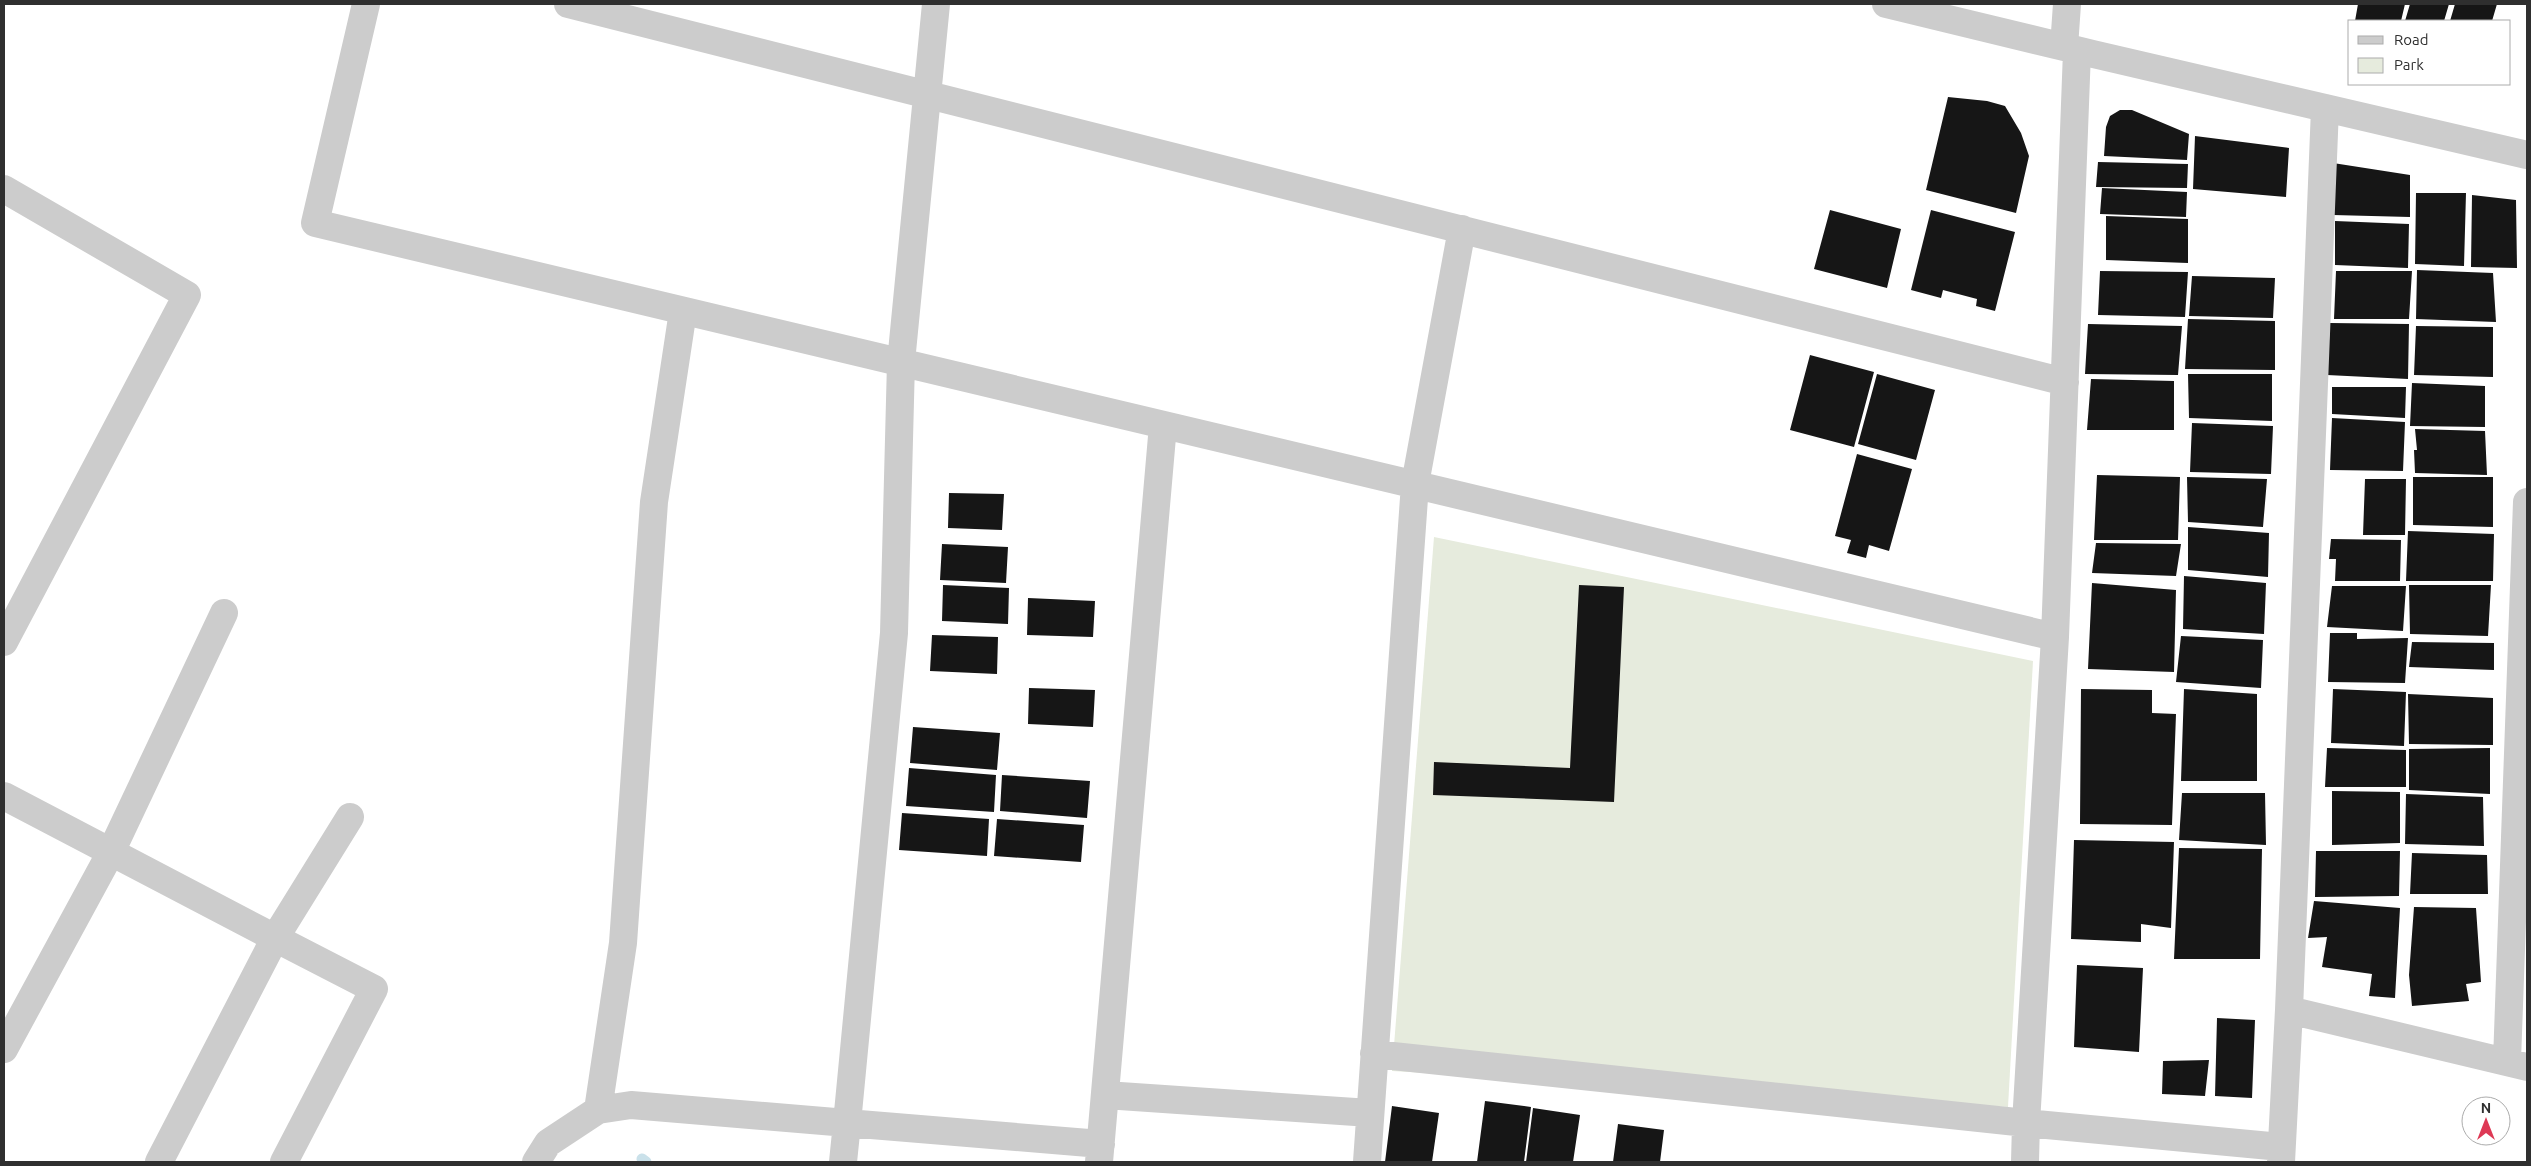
<svg xmlns="http://www.w3.org/2000/svg" width="2531" height="1166" viewBox="0 0 2531 1166" font-family="Ubuntu,sans-serif">
	<rect width="100%" height="100%" fill="#fff"/>
	<!-- green -->
	<path fill="#e6ebdd" d="M1434,537L2033,661L2008,1107L1392,1071Z"/>
	<g fill="none" stroke-linecap="round" stroke-linejoin="round">
		<!-- stream -->
		<path stroke="#cae1ea" stroke-width="11" d="M642,1159L646,1162"/>
	</g>
	<!-- building -->
	<path fill="#161616" d="M2358,4H2405L2401,21H2355Z
		M2410,4H2449L2444,21H2405Z
		M2455,4H2497L2492,21H2450Z
		M1948,97L1987,101L2005,106L2021,133L2029,156L2016,213L1926,190Z
		M2120,110H2132L2189,134L2187,160L2104,156L2106,127L2110,116Z
		M2195,136L2289,148L2286,197L2193,189Z
		M2098,162L2188,164L2187,188L2096,187Z
		M2333,163L2410,175V217L2333,215Z
		M2102,188L2187,192L2186,217L2100,214Z
		M2416,193H2466L2464,266L2415,264Z
		M2472,195L2516,200L2517,268L2471,267Z
		M1830,210L1901,229L1887,288L1814,269Z
		M1931,210L2015,232L1995,311L1976,306L1977,299L1943,290L1941,298L1911,290Z
		M2106,216L2188,219V263L2106,260Z
		M2335,221L2409,224L2408,268L2335,265Z
		M2417,270L2493,273L2496,322L2416,319Z
		M2100,271L2188,272L2185,317L2098,315Z
		M2336,271H2412L2409,319H2334Z
		M2192,276L2275,278L2273,318L2189,316Z
		M2188,319L2275,321V370L2185,369Z
		M2330,323L2409,324L2408,379L2327,375Z
		M2088,324L2182,326L2178,375L2085,374Z
		M2416,326L2493,327V377L2414,375Z
		M1810,355L1874,372L1854,447L1790,430Z
		M1877,374L1935,390L1916,460L1858,444Z
		M2188,374H2272V421L2189,418Z
		M2091,379L2174,381V430H2087Z
		M2412,383L2485,386V427L2410,426Z
		M2332,387H2406L2405,418L2332,414Z
		M2332,418L2405,422L2403,471L2330,470Z
		M2192,423L2273,426L2271,474L2190,472Z
		M2415,429L2485,431L2487,475L2415,473L2414,450H2417Z
		M1857,454L1912,469L1889,551L1869,545L1866,558L1847,553L1851,540L1835,536Z
		M2097,475L2180,477L2178,540H2094Z
		M2187,477L2267,479L2263,527L2188,522Z
		M2413,477H2493V527L2413,525Z
		M2365,479H2406L2405,535H2363Z
		M949,493L1004,494L1002,530L948,528Z
		M2188,527L2269,533L2268,577L2188,570Z
		M2408,531L2494,534L2493,581H2406Z
		M2331,539L2401,540L2400,581H2335L2336,559H2329Z
		M2096,543L2181,544L2176,576L2092,573Z
		M942,544L1008,547L1006,583L940,580Z
		M2184,576L2266,583L2264,634L2183,629Z
		M2092,583L2176,590L2174,672L2088,669Z
		M943,585L1009,588L1008,624L942,621Z
		M1579,585L1624,587L1614,802L1433,795L1434,762L1570,768Z
		M2409,585H2491L2488,636L2410,634Z
		M2332,586H2406L2403,631L2327,627Z
		M1028,598L1095,601L1093,637L1027,635Z
		M2330,633H2357V639L2408,638L2405,683L2328,682Z
		M932,635L998,637L997,674L930,671Z
		M2181,636L2263,640L2261,688L2176,682Z
		M2412,642L2494,643V670L2409,667Z
		M1029,688L1095,690L1093,727L1028,724Z
		M2081,689L2152,690V713L2176,714L2172,825L2080,824Z
		M2184,689L2257,694V781H2181Z
		M2333,689L2406,692L2404,746L2331,743Z
		M2408,694L2493,698V745L2409,744Z
		M913,727L1000,733L997,770L910,763Z
		M2327,748L2406,750V787H2325Z
		M2490,748V794L2409,790V749Z
		M909,768L996,775L994,812L906,806Z
		M1002,775L1090,781L1087,818L1000,811Z
		M2332,791L2400,792V843L2332,845Z
		M2182,793H2265L2266,845L2179,840Z
		M2406,794L2483,797L2484,846L2405,844Z
		M902,813L989,819L987,856L899,850Z
		M997,819L1084,825L1081,862L994,856Z
		M2074,840L2174,842L2171,928L2141,924V942L2071,939Z
		M2179,848L2262,849L2260,959H2174Z
		M2316,851H2400L2399,896L2315,897Z
		M2412,853L2487,855L2488,894H2410Z
		M2314,901L2400,908L2395,998L2369,996L2372,974L2322,967L2327,937L2308,938Z
		M2414,907L2476,908L2481,982L2466,984L2469,1001L2412,1006L2409,975Z
		M2077,965L2143,968L2139,1052L2074,1047Z
		M2217,1018L2255,1020L2252,1098L2215,1096Z
		M2209,1060L2205,1096L2162,1094L2163,1061Z
		M1485,1101L1531,1107L1524,1162H1477Z
		M1392,1106L1439,1113L1432,1162H1385Z
		M1533,1108L1580,1115L1573,1162H1526Z
		M1618,1124L1664,1130L1660,1162H1613Z"/>
	<g fill="none" stroke-linecap="round" stroke-linejoin="round">
		<!-- minor -->
		<path stroke="#ccc" stroke-width="28" d="M366,4L315,223L2055,637
			M568,4L2065,382
			M1886,4L2093,54L2527,155
			M2064,47L2067,4
			M2077,51L2055,637L2026,1123L2281,1147
			M4,189L187,295L4,642
			M4,796L275,938L159,1162
			M2289,1010L2527,1067
			M4,1049L111,852L224,613
			M1374,1054L2026,1123L2025,1162
			M2507,1061L2527,502
			M1105,1095L1370,1113
			M598,1110L623,943L654,502L683,311
			M284,1162L374,989L275,938L350,817
			M536,1162L548,1143L598,1110L631,1105L847,1123L894,633L901,362L936,4
			M843,1162L847,1123L1101,1144
			M1099,1162L1163,425
			M1367,1162L1415,484L1462,229
			M2281,1162L2289,1010L2325,108"/>
	</g>
	<!-- border -->
	<rect width="2531" height="1166" fill="none" stroke="#2f2f2f" stroke-width="10"/>
	<!-- legend -->
	<rect x="2348" y="20" width="162" height="65" fill="#ffffff" stroke="#acacac"/>
	<rect x="2358" y="36" width="25" height="8" fill="#cccccc" stroke="#acacac"/>
	<text x="2394" y="45" font-size="15" fill="#2f2f2f">Road</text>
	<rect x="2358" y="58" width="25" height="15" fill="#e6ebdd" stroke="#acacac"/>
	<text x="2394" y="70" font-size="15" fill="#2f2f2f">Park</text>
	<!-- north arrow -->
	<g transform="translate(2486 1121)"><circle r="24" fill="#ffffff" stroke="#acacac"/>
	<path d="M0-4L9 19L0 12L-9 19Z" fill="#de3955"/>
	<text y="-8" font-size="14" font-weight="bold" text-anchor="middle" fill="#2f2f2f">N</text>
	</g>
</svg>
